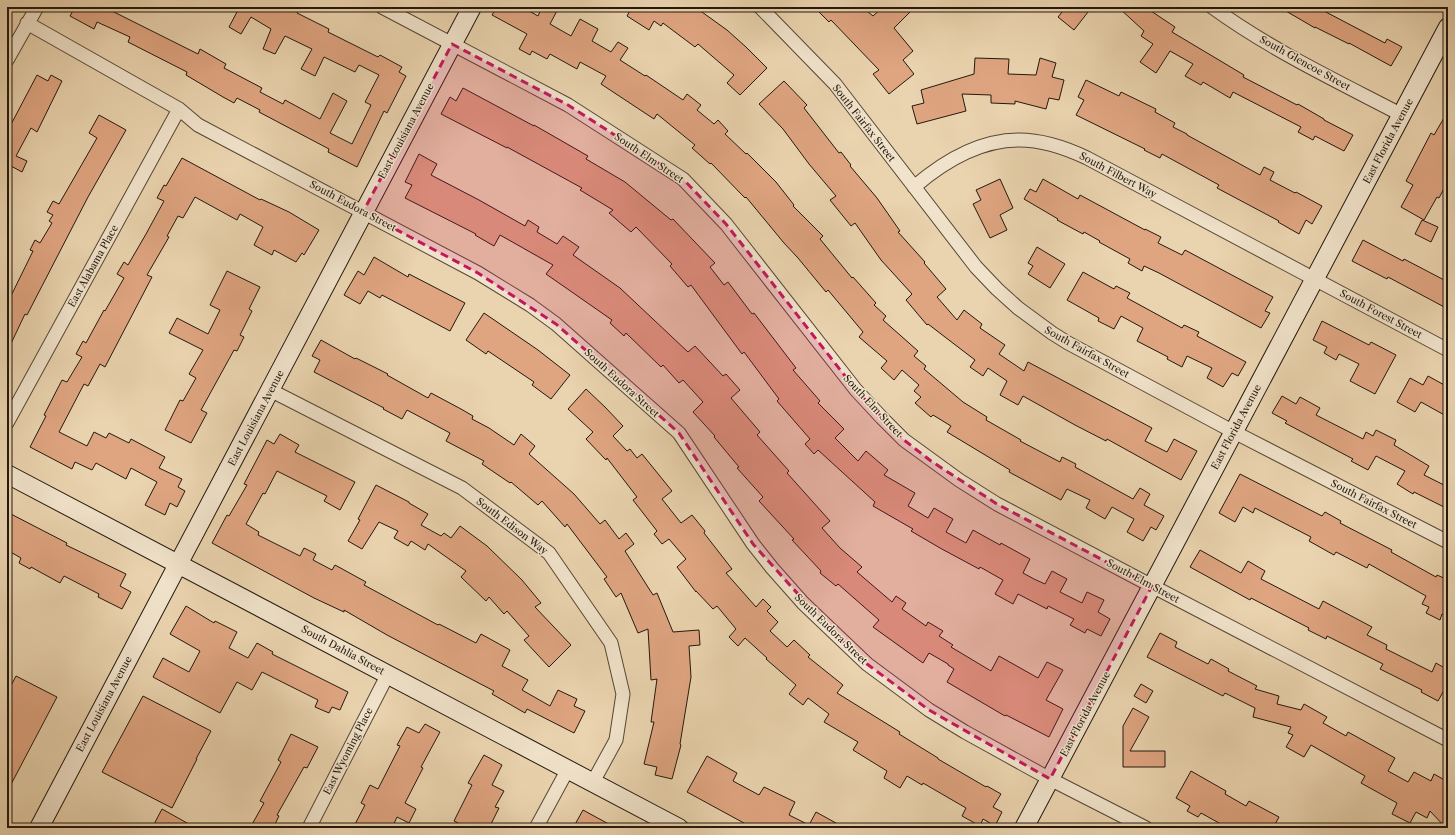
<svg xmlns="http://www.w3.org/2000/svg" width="1455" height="835" viewBox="0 0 1455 835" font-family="'Libre Caslon Text',serif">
	<rect width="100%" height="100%" fill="#ead4af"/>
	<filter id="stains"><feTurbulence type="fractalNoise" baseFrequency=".005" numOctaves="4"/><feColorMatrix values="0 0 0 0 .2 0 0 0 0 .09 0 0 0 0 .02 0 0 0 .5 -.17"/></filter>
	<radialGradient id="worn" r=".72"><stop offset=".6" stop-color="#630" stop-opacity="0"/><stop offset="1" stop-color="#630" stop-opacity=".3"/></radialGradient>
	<!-- building -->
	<path fill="#dfa581" stroke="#23180e" d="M75,7H104L198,54L200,49L226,64L224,68L262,88L260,92L283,104L285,100L320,119L333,93L347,101L330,133L352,144L371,105L365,102L379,75L359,65L355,72L324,57L315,76L301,69L312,49L285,36L275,54L263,49L271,29L251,17L241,34L229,27L238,10L232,7H301L297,13L329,29L328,32L378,57L380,55L402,67L399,72L406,76L387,113L384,111L357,167L328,152L329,149L259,112L260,110L237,98L234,103L223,97L186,75L187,72L128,42L130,37L97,22L94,29L70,16Z
		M497,7H522L538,16L542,7H559L550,24L571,36L580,19L598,29L592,41L611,52L618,42L628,48L620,60L645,76L646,75L683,100L687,94L701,105L697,110L714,124L718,120L728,131L725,134L746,154L747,153L776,182L794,205L793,206L823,236L820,239L852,278L853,277L876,303L874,305L886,316L883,320L918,351L914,356L926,366L924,369L963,402L987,417L986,420L1021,440L1020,441L1060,462L1062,457L1076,464L1075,467L1133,499L1140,488L1150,494L1144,505L1164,516L1156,530L1151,527L1143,541L1127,532L1134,519L1112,507L1105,519L1086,508L1090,500L1067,489L1061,500L1009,472L1010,470L947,432L951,426L933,415L931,417L915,403L921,397L914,391L919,385L902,370L894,380L881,368L887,361L859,337L863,332L828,290L826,292L798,258L784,243L746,197L745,198L711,163L710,164L692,148L695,145L657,114L654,119L601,84L606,76L580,62L577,69L550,54L547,59L532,51L530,55L519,49L527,34L492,15Z
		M632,7H695L727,30L746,47L767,68L740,95L727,83L734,75L698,44L695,47L663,23L661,26L654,21L649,30L627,16Z
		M814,7H862L873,16L883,7H915L894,28L913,51L903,60L914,74L889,94L873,74L879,70L831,20L829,22Z
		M1066,7H1082L1088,12L1074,30L1058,17Z
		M1118,7H1145L1175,27L1172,32L1244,75L1243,77L1297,105L1298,104L1324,119V120L1353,135L1344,151L1315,136L1313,140L1298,132L1301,127L1233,92L1230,98L1203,82L1201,85L1185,76L1193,64L1170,51L1156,73L1140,62L1153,44L1141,36L1144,31Z
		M1279,7H1327L1324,11L1385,43L1387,39L1402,47L1391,66L1349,43V44L1315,27V28Z
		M975,58L1009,59L1008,74L1036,75L1040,58L1056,63L1052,77L1064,80L1059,100L1049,98L1046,109L1015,101V104L991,103V95L962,94L966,111L917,124L912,106L924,103L921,90L974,74Z
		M37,75L48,81L51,75L62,81L37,132L31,128L16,156L27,161L22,172L11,166L7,173V132Z
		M1086,80L1119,96L1121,92L1156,109L1155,112L1175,123L1173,127L1187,134V135L1260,175L1264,167L1274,172L1270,180L1295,193L1296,192L1322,206L1312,224L1306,220L1299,234L1278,222L1279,221L1217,188L1219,185L1162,154L1160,158L1144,150L1145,149L1076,115L1084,100L1078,97Z
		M784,81L807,105L804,108L839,153L841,152L851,165L850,166L877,198L900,231L898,232L925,262L924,263L946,289L937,297L957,320L964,310L982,324L980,328L1005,345L999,354L1024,371L1028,362L1152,428L1145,441L1167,452L1174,439L1197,451L1181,480L1107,439L1106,441L1075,425L1023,396L1018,405L1000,395L1007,381L988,368L983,376L970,367L975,360L928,324L927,325L906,300L912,294L881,260L855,223L851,226L830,200L836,196L809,164L783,129L759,104Z
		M463,88L534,126V125L588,156L586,159L625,182L671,220L673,219L715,263L710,267L724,285L728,282L752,314L754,313L796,368L793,370L820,401L818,403L844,429L835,438L858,461L866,451L888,470L884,475L915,493L908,506L928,518L934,508L953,519L946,532L966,543L973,530L1000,545L1001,543L1030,559L1023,573L1034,579L1045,584L1052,571L1067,579L1060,592L1082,603L1087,592L1104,600L1098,612L1110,619L1101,636L1087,629L1085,633L1070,625L1074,619L1048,606L1047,609L1018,594L1013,604L995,594L1003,580L980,567L979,569L940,548L911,531L913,529L873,506L875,502L818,450L814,454L805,444L810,439L777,401L779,399L744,352L742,354L691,285L688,287L670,266L672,264L636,227L631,232L609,213L613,210L580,190L582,188L507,147V148L441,114L450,97L456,101Z
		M1448,111V181L1439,198L1437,197L1424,220L1401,207L1413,185L1406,181L1431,133L1434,135Z
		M99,115L126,130L88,197L27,315L25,314L7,352V304L33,251L30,250L35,240L40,243L52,223L49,221L53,215L47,212L53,201L59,204L97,138L89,133Z
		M419,154L437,164L431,175L479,200L525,226L528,220L539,227L537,232L557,244L563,236L579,247L573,255L620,288L688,352L695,346L723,376L726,374L740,390L731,398L760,432L757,435L789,471L787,473L830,521L822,528L840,548L862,567L857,572L892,602L896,596L906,603L902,609L926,626L928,622L943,631L939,636L953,645L951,647L991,671L999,656L1038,678L1047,662L1063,670L1046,700L1063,709L1049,737L1006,715L1005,716L947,682L954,669L948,665V664L929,653L923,663L873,627L879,620L838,584L836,586L820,573L821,571L792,540L794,539L759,501L763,497L737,468L739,467L714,437L715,436L693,412L703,402L683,380L679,383L663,365L661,367L626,333L624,336L610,323L612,320L546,274L553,265L500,235L494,246L475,235L476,234L405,198L412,185L405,182Z
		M182,158L260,200L261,199L289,212L319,230L304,255L302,253L296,262L274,250L272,255L254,245L263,227L240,214L237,220L195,197L183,218L178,216L167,236L169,237L147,275L152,277L105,367L100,364L88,386L84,384L59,432L87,446L94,432L106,438L109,433L129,443L131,439L165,457L159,468L182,479L178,487L185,491L177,507L170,503L165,515L145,505L157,482L131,468L126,479L96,463L92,470L75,462L72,469L30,447L46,416L44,415L62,380L67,382L82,357L76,354L83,341L86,343L104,310L105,311L124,278L117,274L124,262L128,265L146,234L164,201L157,198L164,185L166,186Z
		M1000,179L1013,208L1000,215L1007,230L990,238L973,204L981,200L976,190Z
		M1043,179L1078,199L1080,195L1145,230V229L1161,237L1158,243L1182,255L1185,250L1273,297L1265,311L1270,313L1261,328L1159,273L1144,266L1142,271L1128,263L1130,259L1099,242L1100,241L1084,232L1083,234L1057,220L1058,219L1024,199L1030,189L1036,192Z
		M1422,220L1438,227L1431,242L1415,234Z
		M1363,240L1403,261L1404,259L1448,282V309L1388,277L1387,279L1352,261Z
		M1037,247L1065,264L1050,288L1028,274L1033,266L1028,263Z
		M374,257L408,277L409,274L465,303L450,331L382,295L380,298L368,291L360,304L344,295L358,271L364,275Z
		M227,271L260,287L249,309L252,311L240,335L244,337L237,351L234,350L201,410L207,413L191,443L165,430L180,400L183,401L196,378L189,374L203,350L169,333L177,318L208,334L220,310L210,305Z
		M1083,272L1114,289L1116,286L1130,293L1127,298L1182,328L1184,325L1199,332L1197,336L1246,362L1238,376L1232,373L1223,387L1207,378L1212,368L1187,356L1182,367L1167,359L1168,357L1137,341L1143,328L1121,316L1114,329L1098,321L1099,318L1067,300Z
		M484,313L538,350L570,375L551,399L532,385L534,382L488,351L486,354L466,340Z
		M1322,321L1369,345L1371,342L1396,355L1375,394L1350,381L1359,364L1339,354L1336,360L1324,353L1327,347L1313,340Z
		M321,340L355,359L356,358L388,374L387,375L428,398L431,393L461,409L473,416L472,419L489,428L514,445L521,434L535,446L529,454L574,494L600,524L605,520L619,539L626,533L634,544L625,551L653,595L657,593L673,632L699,630L700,645L689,646L691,677L680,744L681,745L672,779L655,775L657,767L644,764L654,722H651L657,679L651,680L648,629L638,633L621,593L616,597L604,579L607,577L567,524L565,527L542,501L538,505L511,482L510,483L482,464L484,461L446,441L450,433L407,410L402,419L383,409L384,408L314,372L320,360L312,356Z
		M1428,376L1448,387V417L1421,402L1415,412L1397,402L1410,378L1423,385Z
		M586,389L605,407L623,426L613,436L627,451L630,449L637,458L642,454L672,491L662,499L681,523L692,515L705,531L704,533L732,569L726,573L756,607L763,599L771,607L767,611L778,622L770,631L787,647L794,640L810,655L808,657L843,685L837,693L900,732L899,734L938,758V759L986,787L987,786L1001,794L993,807L1002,812L995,826L983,819L980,826L962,816L966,808L923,783L922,785L907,776L900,788L884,778L887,771L853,750L858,742L824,722L829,714L808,698L803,705L789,694L796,685L766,659L767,658L745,638L738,646L729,637L736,629L717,606L713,609L696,591V592L677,567L686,559L669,539L662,544L654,534L657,531L633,500L637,497L607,458L606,460L586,439L593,432L568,409Z
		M1282,396L1296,404L1300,397L1320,408L1316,415L1363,439L1366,432L1373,436L1376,430L1396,440L1394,445L1429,466L1424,475L1448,487V509L1414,492L1413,494L1397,484L1405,471L1376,456L1368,470L1351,461L1353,459L1285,423L1287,421L1272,413Z
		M280,434L299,445L295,452L355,482L340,510L324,501L327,496L277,471L265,494L263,493L246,524L259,532L258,535L300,556L304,548L316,554L313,560L332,570L335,565L366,582L364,585L438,625L439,624L476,643L481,634L510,650L502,666L528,680L522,690L550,706L558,690L577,699L574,706L585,711L574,733L527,709L525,713L492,694L494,691L387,635L344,610V612L314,598L212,543L227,515L229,516L247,485L244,484L267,440L274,444Z
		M1240,474L1322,516L1325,512L1341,521L1340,523L1392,550L1391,552L1436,577L1437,575L1448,580V617L1442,614L1440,620L1426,613L1429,607L1422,604L1426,596L1369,564L1367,568L1336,552L1334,555L1309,541L1311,537L1255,508L1253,513L1243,507L1235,522L1219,513Z
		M376,485L409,502V503L428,514L421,525L441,536L444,533L451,538L460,526L487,546L522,580L541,603L535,607L571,645L549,667L524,640L529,636L507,611L504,614L489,597L486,601L461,577L466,571L428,544L425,550L411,541L408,546L394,538L398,531L379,522L362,549L348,541L360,520L358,519Z
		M7,512L67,543L66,545L126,574L120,586L131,592L122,609L98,597L99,594L64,576L60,583L31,567L30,569L19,563L21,558L7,550Z
		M1200,550L1241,573L1248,561L1265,571L1261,579L1319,609L1323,601L1372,627L1367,635L1387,645L1386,649L1432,672L1436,663L1448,670V683L1438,701L1421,692L1422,690L1380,669L1383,664L1327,636L1326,639L1308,630L1309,628L1251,598L1250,600L1190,567Z
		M186,606L214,623L215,621L237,632L229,648L248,658L257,643L273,652L272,654L348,692L340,710L332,707L329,713L315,707L318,700L262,672L252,690L237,682L220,713L153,677L163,658L189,672L200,651L170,634Z
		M1160,633L1177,642L1175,647L1208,664L1211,659L1229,669L1228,671L1257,686L1255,689L1279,696L1277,704L1301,710L1304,704L1327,717L1323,723L1346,736L1348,732L1395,758L1388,771L1408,782L1414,772L1431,781L1434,774L1448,782V828H1446L1430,811L1427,818L1416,812L1410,823L1392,814L1397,803L1361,783L1365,776L1311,745L1304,757L1286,747L1293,735L1288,733L1291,727L1253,717L1255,708L1225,693L1223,696L1147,657Z
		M16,676L57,697L7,792V693Z
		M1141,684L1153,691L1146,703L1134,696Z
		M143,696L211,731L196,759H197L172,808L102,772Z
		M1133,708L1149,717L1130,751H1165V767H1123V726Z
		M425,724L440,732L421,767L423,768L405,803L416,809L409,823L397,817L392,828H353L365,805L361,803L370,785L378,789L400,746L397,745L407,727L419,733Z
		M291,734L318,747L307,768L304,767L277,815L279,816L273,828H250L264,803L260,801L281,762L278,760Z
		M484,755L502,765L492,785L504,791L495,807L499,808L489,828H468L454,821L472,785L468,783Z
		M707,756L737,773L733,781L759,795L764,787L795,802L789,815L809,825L816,812L845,828H753L687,792Z
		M1191,771L1226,791L1225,794L1246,806L1249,801L1279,817L1273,828H1228L1201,813L1198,817L1187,811L1190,806L1176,798Z
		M162,809L196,828H152Z
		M583,810L616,828H573Z"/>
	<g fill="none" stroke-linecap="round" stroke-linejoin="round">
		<!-- street casing -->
		<g stroke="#554736" stroke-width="15">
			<path id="street" d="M382,7L568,105L683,179L726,224L856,390L882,418L904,440L959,480L997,504L1152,586L1448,740
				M760,7L835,84L976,267L997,289L1018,308L1052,333L1068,343L1234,432L1448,542
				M1212,7C1271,50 1337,81 1402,115
				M27,23L179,109L198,125L478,273L530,305L556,324L679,433L753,544L772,568L803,603L867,664L929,710L965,732L1050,779L1146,828
				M7,60L37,7
				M914,187C943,162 980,140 1019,140C1043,140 1066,148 1087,158L1448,350
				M270,390L462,488L549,553L611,643L623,694L616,740L593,782
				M7,423L179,109
				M309,828L388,674
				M536,828L568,769"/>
		</g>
		<!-- secondary casing -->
		<g stroke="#23180e" stroke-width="20">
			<path id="secondary" d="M7,474L679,828
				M39,828L472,7
				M1024,828L1448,27"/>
		</g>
		<!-- street -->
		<use href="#street" stroke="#f1e3cb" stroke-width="13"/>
		<!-- secondary -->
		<use href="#secondary" stroke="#f1e3cb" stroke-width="18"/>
	</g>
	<!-- marked area -->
	<path fill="#c2185b" fill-opacity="0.2" stroke="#c2185b" stroke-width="3" stroke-dasharray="8 5" stroke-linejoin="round" d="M452,44L568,105L683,179L726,224L856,390L904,440L931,461L997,504L1152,586L1050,779L929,710L867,664L833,633L753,544L679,433L556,324L478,273L363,212Z"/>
	<g text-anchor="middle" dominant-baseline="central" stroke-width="3" stroke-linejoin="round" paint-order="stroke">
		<!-- street labels -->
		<g font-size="10" fill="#23180e" stroke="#f1e3cb">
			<text transform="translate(1305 63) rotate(29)">South Glencoe Street</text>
			<text transform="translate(864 123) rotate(52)">South Fairfax Street</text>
			<text transform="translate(406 131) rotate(-62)">East Louisiana Avenue</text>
			<text transform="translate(1388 141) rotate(-62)">East Florida Avenue</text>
			<text transform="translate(649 158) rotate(34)">South Elm Street</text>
			<text transform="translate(1118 175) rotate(28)">South Filbert Way</text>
			<text transform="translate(353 206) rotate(28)">South Eudora Street</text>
			<text transform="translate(93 266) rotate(-61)">East Alabama Place</text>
			<text transform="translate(1381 314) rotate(28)">South Forest Street</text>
			<text transform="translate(1087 352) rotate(29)">South Fairfax Street</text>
			<text transform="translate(622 383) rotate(42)">South Eudora Street</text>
			<text transform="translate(873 406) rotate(47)">South Elm Street</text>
			<text transform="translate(256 418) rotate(-62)">East Louisiana Avenue</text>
			<text transform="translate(1236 427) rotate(-62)">East Florida Avenue</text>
			<text transform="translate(1374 504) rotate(27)">South Fairfax Street</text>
			<text transform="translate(512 526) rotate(37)">South Edison Way</text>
			<text transform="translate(1143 581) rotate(28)">South Elm Street</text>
			<text transform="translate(831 629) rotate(44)">South Eudora Street</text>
			<text transform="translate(343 650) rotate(28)">South Dahlia Street</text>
			<text transform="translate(104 704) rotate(-62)">East Louisiana Avenue</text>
			<text transform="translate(1085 714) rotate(-62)">East Florida Avenue</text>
			<text transform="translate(348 751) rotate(-63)">East Wyoming Place</text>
		</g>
	</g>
	<!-- margin -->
	<rect width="1455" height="835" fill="none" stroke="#ead4af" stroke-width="24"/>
	<rect x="8" y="8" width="1439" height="819" fill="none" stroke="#23180e" stroke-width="2"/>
	<rect x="12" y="12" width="1431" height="811" fill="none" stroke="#23180e"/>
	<rect width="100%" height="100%" filter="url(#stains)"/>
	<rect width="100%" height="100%" fill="url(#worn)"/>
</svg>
